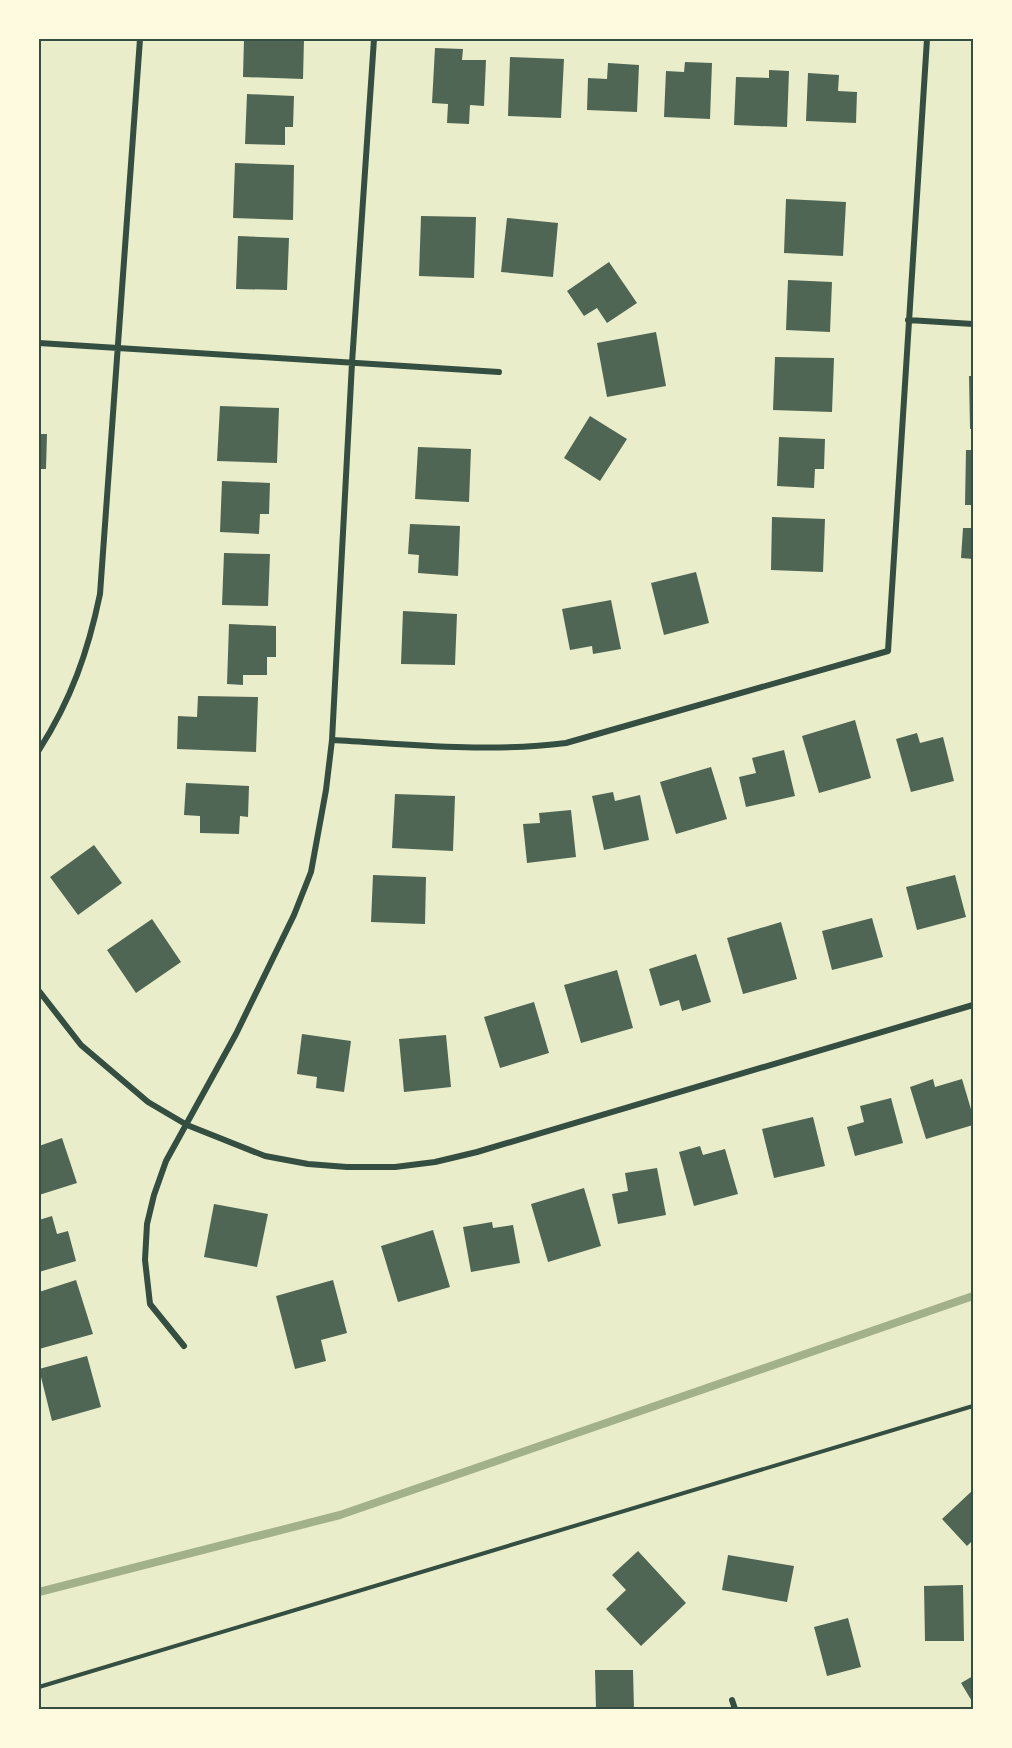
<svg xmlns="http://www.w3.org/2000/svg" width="1012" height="1748" viewBox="0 0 1012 1748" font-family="'Space Grotesk',sans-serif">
	<rect width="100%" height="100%" fill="#e9edc9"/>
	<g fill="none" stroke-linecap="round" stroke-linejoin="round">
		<!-- stream -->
		<path stroke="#a3b18a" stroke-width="8" d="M39,1592L340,1515L973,1296"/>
	</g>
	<!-- building -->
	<path fill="#4f6655" d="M244,39H304L303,79L243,77Z
		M435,48L463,49L462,60H486L484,106L470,105L469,124L447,123L448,104L432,103Z
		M510,57L564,59L561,118L508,116Z
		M685,62L712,63L710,119L664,117L666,71L684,72Z
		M608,63L639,65L637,112L587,110L588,78L607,79Z
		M769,70L789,71L787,127L734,125L736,77L769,78Z
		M808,73L839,75L838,91L857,92L856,123L806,121Z
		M247,94L294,96L293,127H285V145L245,144Z
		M235,163L294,165L293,220L233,218Z
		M786,199L846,202L843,256L784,253Z
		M421,216L476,217L474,278L419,276Z
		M507,218L558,223L553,277L501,272Z
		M238,236L289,238L287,290L236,289Z
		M609,262L637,303L607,323L597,308L584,316L567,291Z
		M788,280L832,282L830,332L786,330Z
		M656,332L666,386L607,397L597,343Z
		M775,357L834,358L832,412L773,410Z
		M969,376H973V429H970Z
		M220,406L279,408L277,463L217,461Z
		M590,416L627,439L600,481L564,458Z
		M39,434H47L46,469H39Z
		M779,437L825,439L824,469H815L814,488L777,486Z
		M418,447L471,449L469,502L415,499Z
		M966,450H973V505H965Z
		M222,481L270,483L269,514H260L259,534L220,532Z
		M772,517L825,519L823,572L771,570Z
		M410,524L460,526L458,576L418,573L419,555L408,554Z
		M963,528H973V559L961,558Z
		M224,553L270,554L268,606L222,605Z
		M696,572L709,623L664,635L651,583Z
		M611,600L621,649L593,654L592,646L570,650L562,609Z
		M403,611L457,614L455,665L401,664Z
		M229,624L276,626V657H267V675H243V685L227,684Z
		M198,696L258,697L256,752L177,749L178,716L197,717Z
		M855,720L871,778L819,793L802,736Z
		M917,733L920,743L943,737L954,781L911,792L896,739Z
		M784,750L795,796L746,807L739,777L756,773L752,758Z
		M711,767L727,819L676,834L660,782Z
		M186,783L249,786L248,817L240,816L239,834L200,833V816L184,815Z
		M613,792L615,801L640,795L649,840L604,850L592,796Z
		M395,794L455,796L453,851L392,848Z
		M571,810L576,857L527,863L523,824L540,823L539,813Z
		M94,845L122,883L78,915L50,877Z
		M373,875L426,877L425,924L371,922Z
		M955,875L966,917L917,930L906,887Z
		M872,918L883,957L832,970L822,931Z
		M152,919L181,962L136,993L107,950Z
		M781,922L797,979L743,994L727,938Z
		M696,954L711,1002L682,1011L679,1000L660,1006L649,969Z
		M617,970L633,1028L581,1043L564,985Z
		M534,1002L549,1053L500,1068L484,1017Z
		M302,1034L351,1041L344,1092L316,1088L317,1077L297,1074Z
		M446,1035L451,1087L404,1092L399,1039Z
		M933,1079L935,1087L962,1079L973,1116V1125L926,1139L910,1087Z
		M891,1098L903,1143L855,1156L847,1127L864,1122L860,1106Z
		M813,1117L825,1166L774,1178L762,1129Z
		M62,1138L77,1183L39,1195V1146Z
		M700,1146L703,1155L725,1149L738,1194L694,1206L679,1152Z
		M657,1168L666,1215L618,1224L612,1194L628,1191L625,1173Z
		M584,1188L601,1246L548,1262L531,1204Z
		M214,1204L268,1214L257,1267L204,1257Z
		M52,1216L57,1234L68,1231L76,1261L39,1272V1220Z
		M492,1222L493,1228L513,1225L520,1263L471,1272L463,1227Z
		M433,1230L450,1287L398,1302L381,1246Z
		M76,1280L93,1334L39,1349V1292Z
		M333,1280L347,1333L321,1340L326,1361L295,1369L276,1296Z
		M87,1356L101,1407L52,1421L39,1369Z
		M973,1490V1540L967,1546L942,1519Z
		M638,1551L686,1603L641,1646L606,1609L626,1590L612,1575Z
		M728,1555L794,1566L787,1602L722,1590Z
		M963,1585L964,1641H925L924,1586Z
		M848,1618L861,1667L827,1676L814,1627Z
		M595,1670H633L634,1709H596Z
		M973,1676V1703L961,1683Z"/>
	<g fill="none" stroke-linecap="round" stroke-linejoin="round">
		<!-- path -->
		<path stroke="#344e41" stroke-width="4" d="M39,1687L973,1406"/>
		<!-- minor -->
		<path stroke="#344e41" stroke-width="6" d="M374,39L352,363L332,740C410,744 489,753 566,743L888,651L927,39
			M908,320L973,324
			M39,343L499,372
			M39,750C71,700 88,652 100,594L140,39
			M39,991L81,1045L148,1102L187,1125L265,1156L308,1164L347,1167H395L435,1162L477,1152L973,1005
			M184,1346L150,1304L145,1260L147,1224L154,1195L166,1161L236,1034L294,915L311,872L326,790L332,740
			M732,1700L735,1709"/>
	</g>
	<!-- border -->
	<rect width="1012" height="1748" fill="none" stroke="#fefae0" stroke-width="81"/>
	<rect x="40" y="40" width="932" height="1668" fill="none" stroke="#344e41" stroke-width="2"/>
</svg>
